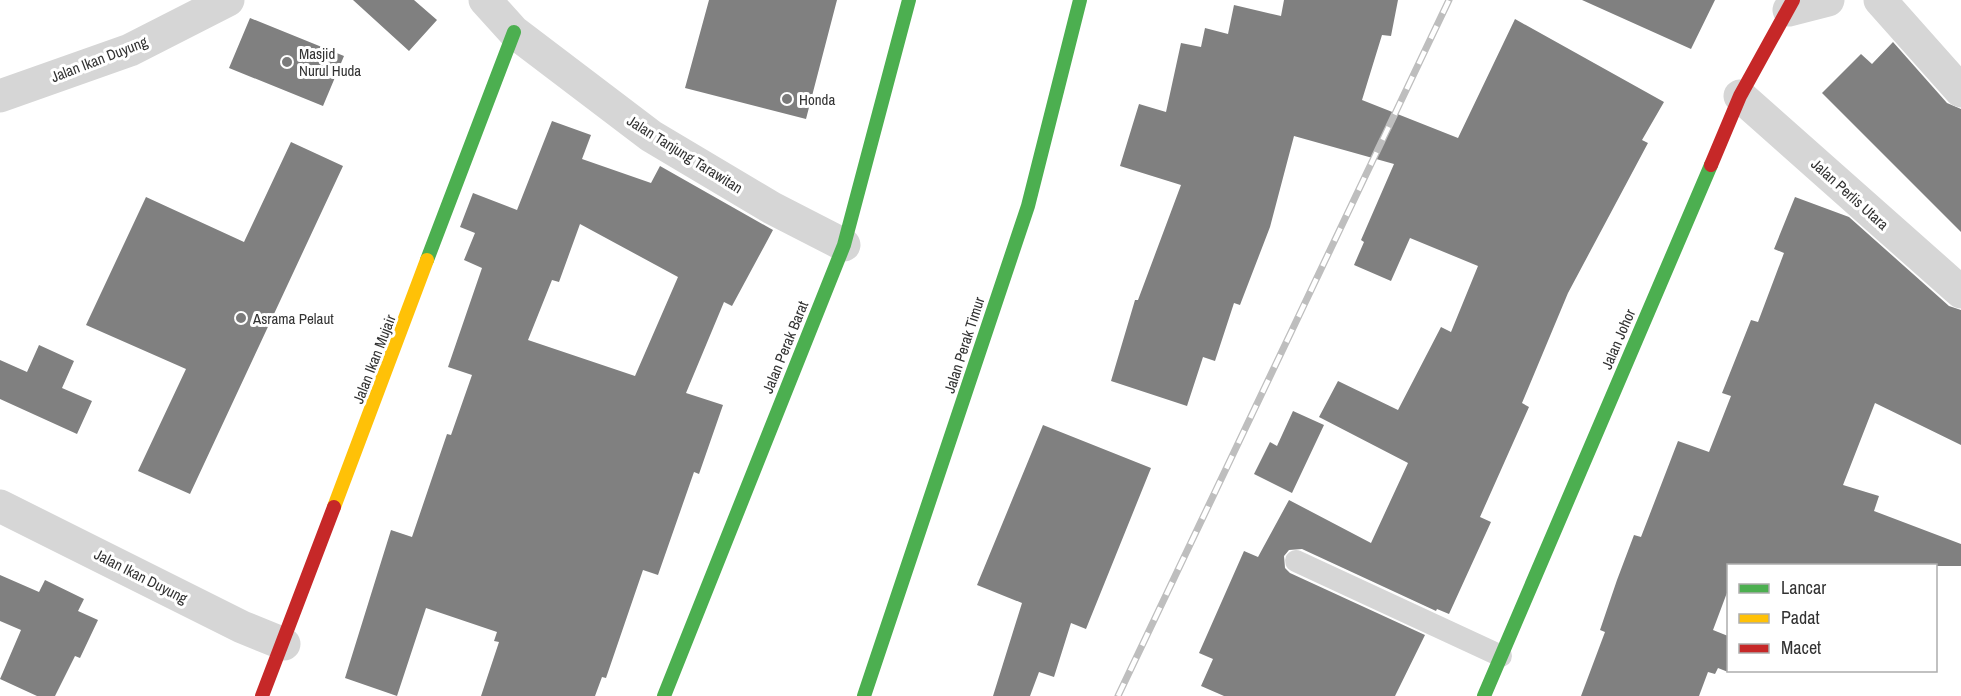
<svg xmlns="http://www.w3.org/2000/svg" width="1961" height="696" viewBox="0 0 1961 696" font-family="'Archivo Narrow',sans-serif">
	<rect width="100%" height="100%" fill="#fff"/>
	<!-- building -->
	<path fill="#808080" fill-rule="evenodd" d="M353,0H414L437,20L409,51Z
		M709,0H837L806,119L685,88Z
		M1284,0H1398L1391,36L1382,35L1362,100L1458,138L1515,19L1664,102L1642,140L1648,143L1568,293L1522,403L1529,407L1480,517L1491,522L1449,614L1437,609L1436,611L1302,549L1289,550L1284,556L1285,568L1290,573L1425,635L1395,696H1224L1201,686L1213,659L1199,653L1244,551L1258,557L1289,500L1371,543L1408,463L1319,417L1338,381L1398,410L1441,327L1451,332L1478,266L1410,238L1391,281L1354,265L1364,242L1361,240L1394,164L1294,136L1270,227L1240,305L1234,303L1215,361L1203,357L1187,406L1111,381L1135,300H1138L1181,185L1120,166L1139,104L1166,112L1181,43L1201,47L1205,28L1228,34L1234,5L1281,16Z
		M1582,0H1715L1691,49Z
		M250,18L344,56L323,106L229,68Z
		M1893,42L1947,103L1961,109V232L1822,93L1861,54L1872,64Z
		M552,121L591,135L582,159L651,183L660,166L773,230L732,306L724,302L686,393L723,405L699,474L694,472L658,575L643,570L606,678L602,677L595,696H481L499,642L494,641L497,632L426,608L397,696L345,678L391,530L412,537L447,434L451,435L472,375L448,367L482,268L464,260L475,233L460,227L473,193L517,210ZM580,224L678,277L635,376L528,340L552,280L559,282Z
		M291,142L343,166L190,494L138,471L186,369L86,325L146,197L244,242Z
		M1795,197L1849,217L1949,306L1961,310V445L1875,403L1843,485L1879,496L1874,511L1961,544V566H1728V590L1713,630L1728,636V672L1718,668L1715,674L1708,672L1699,696H1581L1605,632L1600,630L1617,580L1634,535L1641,537L1678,441L1709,452L1731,396L1722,393L1751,320L1758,322L1784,253L1774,249Z
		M39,345L74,361L62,388L92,401L77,434L0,399V360L27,372Z
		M1293,411L1324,425L1292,493L1254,474L1270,442L1277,446Z
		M1043,425L1151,468L1086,629L1071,623L1054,677L1039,672L1030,696H993L1022,603L977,585Z
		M0,575L39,592L45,580L84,599L78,611L98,620L80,658L75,656L55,696H37L0,679L21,630L0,621Z"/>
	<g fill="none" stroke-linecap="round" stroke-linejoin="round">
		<!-- lane -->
		<path stroke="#d6d6d6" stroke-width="22" d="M1296,561L1501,656"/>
		<!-- street -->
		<path stroke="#d6d6d6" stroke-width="33" d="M485,0L514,32L651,136L772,208L844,245
			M1880,0L1961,91
			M1789,10L1828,0
			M0,96L130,50L228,0
			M1740,96L1961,292
			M0,506L242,627L284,644"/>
		<!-- fast -->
		<path stroke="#4caf50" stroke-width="14" d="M427,260L514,32
			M664,696L844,245L909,0
			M864,696L1028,206L1080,0
			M1484,696L1711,165"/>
		<!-- slow -->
		<path stroke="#ffc107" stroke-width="14" d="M334,507L427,260"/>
		<!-- jam -->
		<path stroke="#c62828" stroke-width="14" d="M1711,165L1740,96L1793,0
			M262,696L334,507"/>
		<!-- rail casing -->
		<g stroke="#bebebe" stroke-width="7">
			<path id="rail" d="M1118,696L1449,0"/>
		</g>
		<!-- rail -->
		<use href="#rail" stroke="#fff" stroke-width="4.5" stroke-dasharray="14" stroke-linecap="butt"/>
	</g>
	<!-- markers -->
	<g fill="#7a7a7a" stroke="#fff" stroke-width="2">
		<circle cx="287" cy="62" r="6"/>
		<circle cx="787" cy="99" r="6"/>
		<circle cx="241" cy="318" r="6"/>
	</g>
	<g text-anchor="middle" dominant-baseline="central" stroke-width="6" stroke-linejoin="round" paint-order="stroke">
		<!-- poi labels -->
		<g font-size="15" fill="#323232" stroke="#fff" text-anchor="start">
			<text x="299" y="53">Masjid<tspan x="299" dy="17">Nurul Huda</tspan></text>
			<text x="799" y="99">Honda</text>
			<text x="253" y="318">Asrama Pelaut</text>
		</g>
		<!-- street labels -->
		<g font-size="15" fill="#323232" stroke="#fff">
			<text transform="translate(99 59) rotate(-21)">Jalan Ikan Duyung</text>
			<text transform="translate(685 154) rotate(32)">Jalan Tanjung Tarawitan</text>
			<text transform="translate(1850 194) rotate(42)">Jalan Perlis Utara</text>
			<text transform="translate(1618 339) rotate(-67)">Jalan Johor</text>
			<text transform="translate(964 345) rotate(-72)">Jalan Perak Timur</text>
			<text transform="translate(785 347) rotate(-68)">Jalan Perak Barat</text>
			<text transform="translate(374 359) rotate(-69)">Jalan Ikan Mujair</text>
			<text transform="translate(141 576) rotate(27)">Jalan Ikan Duyung</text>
		</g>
	</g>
	<!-- legend -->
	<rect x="1727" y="564" width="210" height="108" fill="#ffffff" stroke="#adadad" stroke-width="1.5"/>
	<rect x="1739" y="584" width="30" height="9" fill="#4caf50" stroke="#adadad" stroke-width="1.5"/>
	<text x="1781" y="594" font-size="18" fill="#323232">Lancar</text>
	<rect x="1739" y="614" width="30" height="9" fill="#ffc107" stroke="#adadad" stroke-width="1.5"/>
	<text x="1781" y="624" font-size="18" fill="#323232">Padat</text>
	<rect x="1739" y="644" width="30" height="9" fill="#c62828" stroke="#adadad" stroke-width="1.5"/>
	<text x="1781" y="654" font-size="18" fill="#323232">Macet</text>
</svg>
